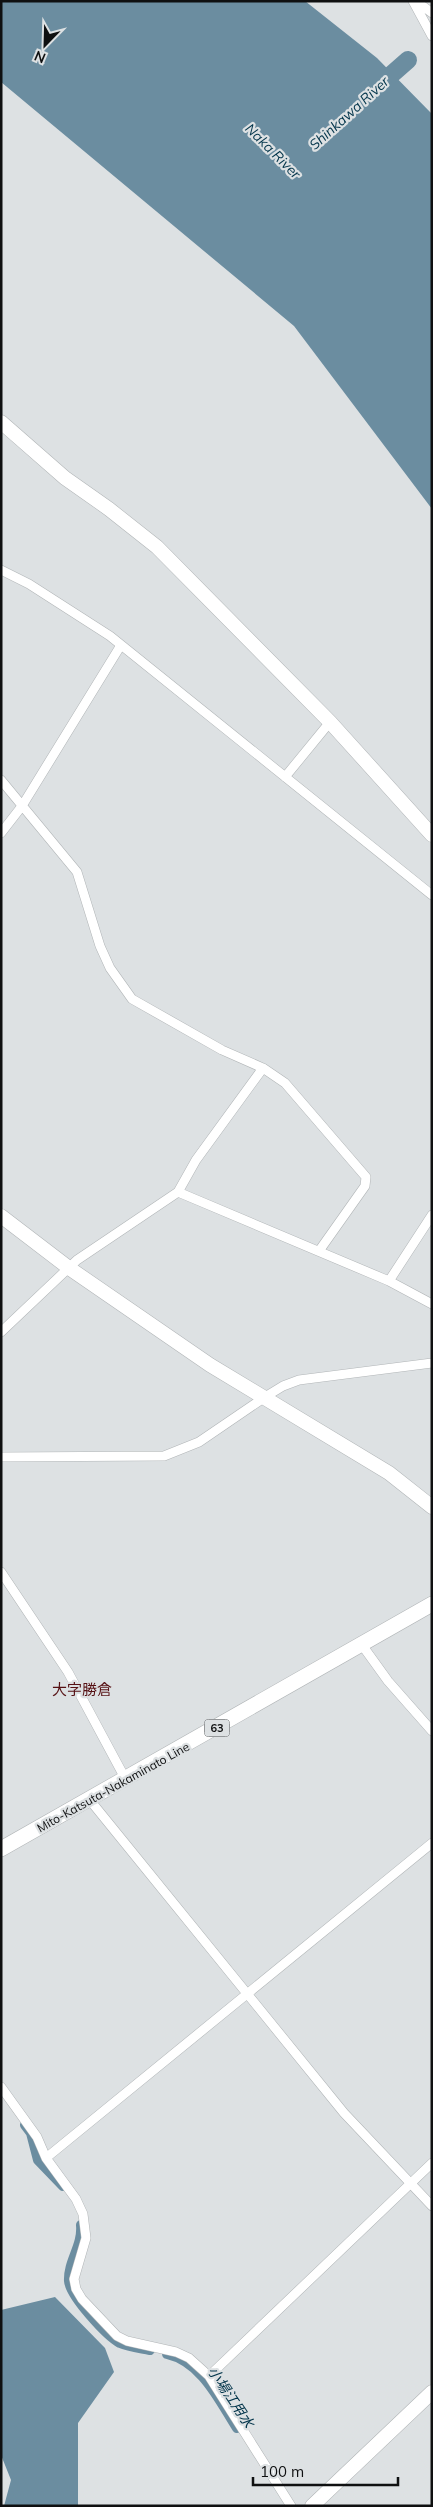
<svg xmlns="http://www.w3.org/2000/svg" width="433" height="2507" viewBox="0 0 433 2507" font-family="Mulish,'Noto Sans JP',sans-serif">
	<rect width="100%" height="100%" fill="#dde1e3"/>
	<!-- water -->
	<path fill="#6b8da0" d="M1,1H305L377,58L432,114V509L294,326L1,82Z
		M55,2297L105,2348L114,2372L78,2423V2506H4L11,2480L1,2455V2310Z"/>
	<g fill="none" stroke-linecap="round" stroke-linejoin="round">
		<!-- canal -->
		<path stroke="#6b8da0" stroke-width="10" d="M25,2125L31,2133L38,2160L63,2186
			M81,2225C83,2246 68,2261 69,2281C70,2296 107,2336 120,2343C129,2347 140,2348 150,2350
			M167,2354C202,2362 219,2400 237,2428"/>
		<!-- river -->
		<path stroke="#6b8da0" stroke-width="18" d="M375,89L408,60"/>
		<!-- street casing -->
		<g stroke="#b1b5b7" stroke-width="10">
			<path id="street" d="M413,1L432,36
				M416,1L432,13
				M1,570L29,584L110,636L432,895
				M285,777L330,722
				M1,780L77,872L100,946L110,968L132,999L222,1050L263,1068L285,1083L366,1177L365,1186L319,1251
				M1,833L22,806L121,645
				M178,1192L389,1281L432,1304
				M389,1281L432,1215
				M1,1332L77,1260L178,1192L196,1160L263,1068
				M1,1457L164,1456L199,1442L265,1397L283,1386L299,1380L432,1363
				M1,1572L68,1672L126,1780
				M362,1645L388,1681L432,1731
				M89,1799L344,2113L432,2206
				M1,2087L37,2137L46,2158L76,2199L83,2214L86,2238L74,2279L76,2289L82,2299L117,2336L127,2341L176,2352L189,2358L209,2376L291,2506
				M46,2158L432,1843
				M209,2376L432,2163"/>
		</g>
		<!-- secondary casing -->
		<g stroke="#b1b5b7" stroke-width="15">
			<path id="secondary" d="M1,422L65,478L109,509L157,547L330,722L432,835
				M1,1216L69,1268L210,1365L389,1473L432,1507
				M312,2506L432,2392"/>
		</g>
		<!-- primary casing -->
		<g stroke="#b1b5b7" stroke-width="16">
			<path id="primary" d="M1,1849L432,1604"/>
		</g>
		<!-- street -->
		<use href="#street" stroke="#fff" stroke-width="9"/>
		<!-- secondary -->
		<use href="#secondary" stroke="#fff" stroke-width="14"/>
		<!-- primary -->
		<use href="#primary" stroke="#fff" stroke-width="15"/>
	</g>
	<g text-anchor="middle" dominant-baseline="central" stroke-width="4.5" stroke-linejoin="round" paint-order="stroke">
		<!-- shield labels -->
		<rect fill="#dde1e3" stroke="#4d4f50" stroke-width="1" x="204.5" y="1719.5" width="25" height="17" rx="4"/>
		<g font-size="11" font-weight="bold" fill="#0f1011">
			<text x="217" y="1728">63</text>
		</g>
		<!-- street labels -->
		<g font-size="12" fill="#0f1011" stroke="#dde1e3">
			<text transform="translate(113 1787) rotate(-29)">Mito-Katsuta-Nakaminato Line</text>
		</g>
		<!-- water labels -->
		<g font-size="14" font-style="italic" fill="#02344a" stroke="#dde1e3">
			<text transform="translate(349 113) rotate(-42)">Shinkawa River</text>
			<text transform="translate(273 151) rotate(45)">Naka River</text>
			<text transform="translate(231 2397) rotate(56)">小場江用水</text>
		</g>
		<!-- quarter labels -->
		<g font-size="15" fill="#561114" stroke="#dde1e3">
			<text x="82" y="1689">大字勝倉</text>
		</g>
	</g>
	<!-- border -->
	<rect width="433" height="2507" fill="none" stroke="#0f1011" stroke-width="5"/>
	<!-- north arrow -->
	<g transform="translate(45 45) rotate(203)" stroke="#dde1e3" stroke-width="4" paint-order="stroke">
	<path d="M0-4L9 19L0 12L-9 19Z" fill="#0f1011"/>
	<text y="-8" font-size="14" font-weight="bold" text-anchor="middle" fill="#0f1011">N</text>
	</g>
	<!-- scale -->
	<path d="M253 2477v8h145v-8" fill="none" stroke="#0f1011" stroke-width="2.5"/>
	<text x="260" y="2477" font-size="15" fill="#0f1011" stroke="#dde1e3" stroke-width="4" paint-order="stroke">100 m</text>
</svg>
